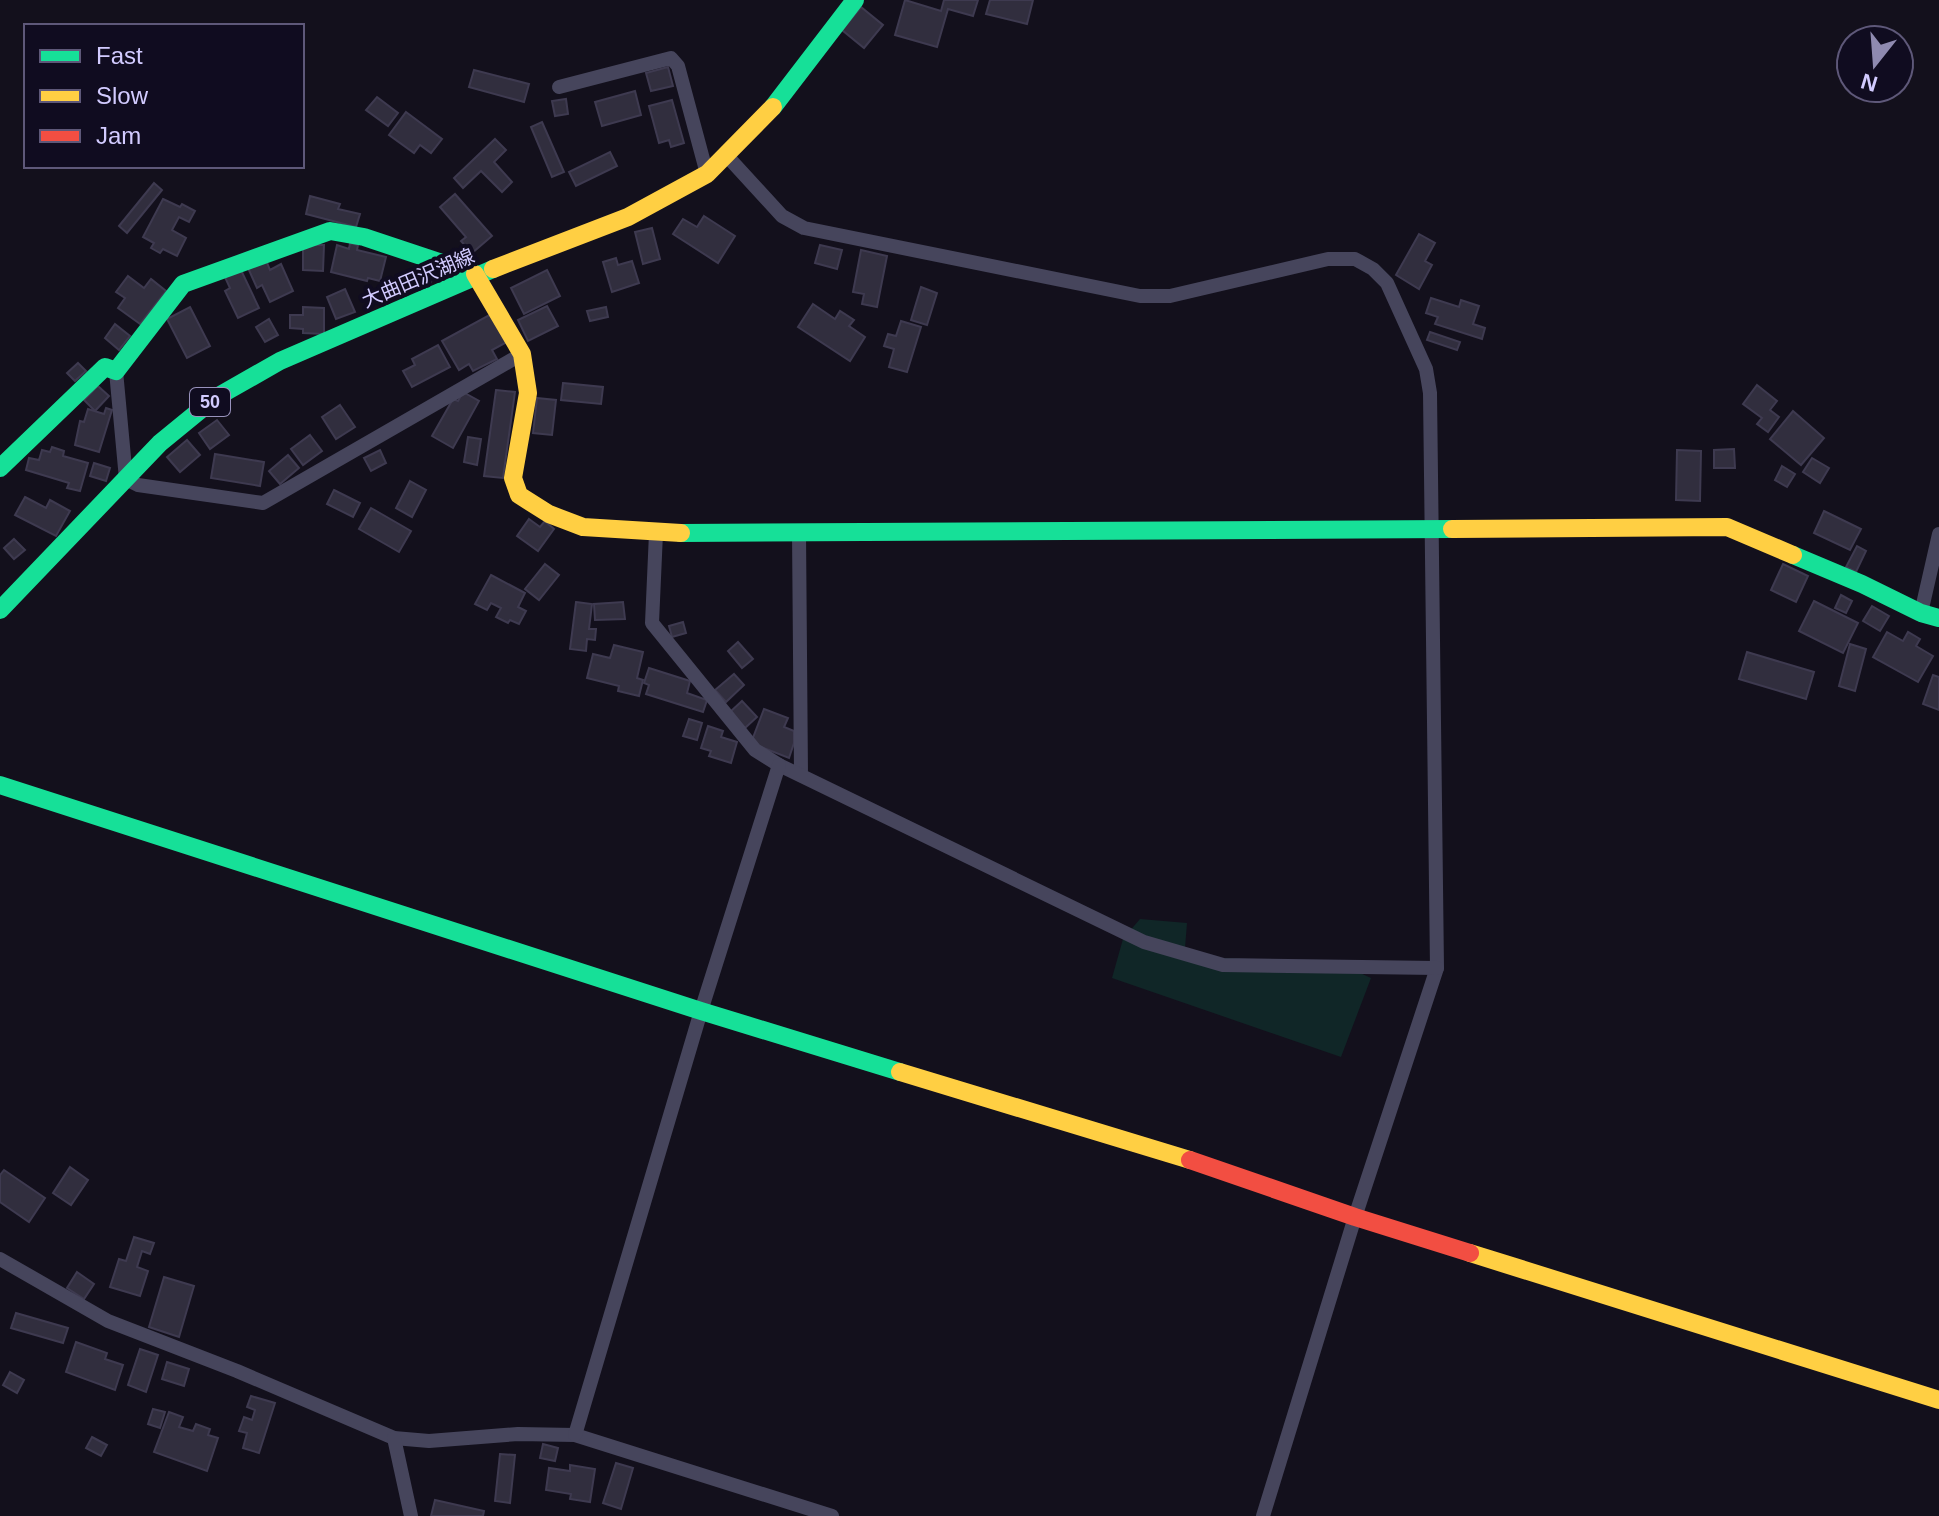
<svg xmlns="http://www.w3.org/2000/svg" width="1939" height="1516" viewBox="0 0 1939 1516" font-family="Arial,'Noto Sans JP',sans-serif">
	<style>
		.green { fill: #102627 }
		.building { fill: #312e3e; stroke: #3e3a50; stroke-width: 2 }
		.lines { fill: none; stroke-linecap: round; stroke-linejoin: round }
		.street { stroke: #46455c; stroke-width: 14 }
		.fast { stroke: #16e098; stroke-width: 18 }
		.slow { stroke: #ffcf43; stroke-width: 18 }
		.jam { stroke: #f24e42; stroke-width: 18 }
		.labels { text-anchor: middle; stroke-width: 8; stroke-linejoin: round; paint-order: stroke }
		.shield { fill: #100c20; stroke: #9892bc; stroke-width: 2 }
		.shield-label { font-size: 18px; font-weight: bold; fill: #d2cbff }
		.street-label { font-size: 20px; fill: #d2cbff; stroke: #100c20 }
	</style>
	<rect width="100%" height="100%" fill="#13101c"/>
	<path class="green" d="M1140 919 1187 923 1185 948 1219 958 1336 962 1371 978 1341 1057 1112 978 1123 939Z"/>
	<g class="building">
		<path d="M905 0 941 11 944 0H978L973 16 948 9 937 47 895 35Z"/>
		<path d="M990 0H1033L1027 24 986 14Z"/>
		<path d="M861 7 883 25 864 48 842 30Z"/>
		<path d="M668 67 673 86 651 91 646 73Z"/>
		<path d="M474 70 529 84 524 102 469 87Z"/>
		<path d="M635 91 641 115 602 126 595 102Z"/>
		<path d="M377 97 398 113 388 126 366 110Z"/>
		<path d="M566 99 568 114 555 116 552 101Z"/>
		<path d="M672 100 684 143 671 147 669 140 659 143 649 106Z"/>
		<path d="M406 112 442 139 431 153 420 145 414 153 389 135Z"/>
		<path d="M542 122 564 172 552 177 531 127Z"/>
		<path d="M495 139 506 150 494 162 512 182 502 192 481 171 463 188 454 178Z"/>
		<path d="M610 152 617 166 576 186 569 172Z"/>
		<path d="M154 183 162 190 127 233 119 226Z"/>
		<path d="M455 194 492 236 472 253 461 241 466 237 440 207Z"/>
		<path d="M310 196 340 204 338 209 360 214 356 227 306 214Z"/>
		<path d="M163 199 180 207 182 204 195 211 189 222 179 217 172 230 186 238 177 256 163 249 160 253 151 248 154 243 143 237Z"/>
		<path d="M704 216 735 236 718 263 673 234 683 219 697 227Z"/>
		<path d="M652 228 660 259 643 264 635 232Z"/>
		<path d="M1419 234 1435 243 1425 261 1432 265 1419 289 1396 275Z"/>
		<path d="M350 243 358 245 357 250 386 257 380 281 368 278 367 281 331 272 337 245 349 249Z"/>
		<path d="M303 245H324L323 271 303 270Z"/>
		<path d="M820 245 842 250 837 269 815 263Z"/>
		<path d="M861 250 887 256 877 307 862 304 864 294 853 292Z"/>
		<path d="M616 258 618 265 632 261 639 283 612 292 603 262Z"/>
		<path d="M266 260 270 270 281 264 293 291 270 302 262 285 257 288 248 268Z"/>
		<path d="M240 268 259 308 238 318 225 291 230 288 224 275Z"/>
		<path d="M416 269 433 273 431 282 414 277Z"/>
		<path d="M547 270 560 296 524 314 511 288Z"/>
		<path d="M128 276 144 288 151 279 166 291 140 324 118 308 125 298 116 292Z"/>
		<path d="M921 287 937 293 927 325 911 320Z"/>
		<path d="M345 289 355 312 336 319 327 297Z"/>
		<path d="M1431 298 1459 307 1461 300 1479 306 1473 324 1485 328 1482 339 1435 324 1438 317 1426 313Z"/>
		<path d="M813 304 835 319 840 311 854 320 849 326 865 337 850 361 798 327Z"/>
		<path d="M547 306 558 326 528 341 518 320Z"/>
		<path d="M190 307 210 346 187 358 167 319Z"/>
		<path d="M303 307 324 308V334L303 333V329L290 328V315H303Z"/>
		<path d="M606 307 608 317 590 321 587 311Z"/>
		<path d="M493 313 509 341 492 350 497 359 473 371 469 364 459 370 442 341Z"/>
		<path d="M269 319 278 335 265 342 256 327Z"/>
		<path d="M901 321 921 327 907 372 889 367 894 349 884 346 888 334 896 336Z"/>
		<path d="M115 324 130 336 119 350 105 338Z"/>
		<path d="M1430 332 1460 342 1457 350 1427 340Z"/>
		<path d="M438 345 450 367 412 387 403 371 415 365 412 359Z"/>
		<path d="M78 363 86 371 75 381 67 373Z"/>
		<path d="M563 383 603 387 601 404 561 400Z"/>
		<path d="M1757 385 1777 401 1770 410 1779 417 1768 432 1757 424 1762 418 1743 404Z"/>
		<path d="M98 386 109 396 95 411 84 400Z"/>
		<path d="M496 390 515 392 503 478 484 476Z"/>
		<path d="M463 392 479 401 453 448 432 436 453 399 458 401Z"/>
		<path d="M537 398 556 400 552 435 533 433Z"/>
		<path d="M340 405 355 427 336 439 322 417Z"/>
		<path d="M106 408 112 410 99 452 75 445 80 421 84 422 88 409 104 414Z"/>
		<path d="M1793 411 1824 438 1801 465 1770 439Z"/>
		<path d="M217 420 229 435 210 449 199 433Z"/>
		<path d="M310 435 322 451 303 465 291 449Z"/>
		<path d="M468 437 481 439 477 465 464 462Z"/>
		<path d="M187 440 200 455 180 472 167 457Z"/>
		<path d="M52 447 64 451 63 456 88 463 80 491 67 488 69 483 26 470 29 458 39 460 42 450 50 452Z"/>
		<path d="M1734 449 1735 468H1714V450Z"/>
		<path d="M380 450 386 463 371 471 364 458Z"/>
		<path d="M1677 450 1701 451 1700 501 1676 500Z"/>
		<path d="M215 454 264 462 260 486 211 478Z"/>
		<path d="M288 455 299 468 280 484 269 471Z"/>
		<path d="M1812 458 1829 468 1820 483 1803 472Z"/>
		<path d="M94 463 110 468 106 481 90 476Z"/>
		<path d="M1782 466 1795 474 1787 487 1775 480Z"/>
		<path d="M410 481 426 490 412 517 396 508Z"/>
		<path d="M334 490 360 503 353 517 327 504Z"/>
		<path d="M25 497 46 508 50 500 70 511 56 536 15 515Z"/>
		<path d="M371 508 411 531 399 552 359 529Z"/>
		<path d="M1824 511 1861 529 1850 550 1814 533Z"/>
		<path d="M529 519 540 527 545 521 554 529 538 551 517 536Z"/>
		<path d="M14 539 25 550 14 559 4 548Z"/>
		<path d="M1857 546 1866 551 1856 572 1846 567Z"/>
		<path d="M545 564 559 575 539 600 525 589Z"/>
		<path d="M1783 564 1808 576 1796 602 1771 590Z"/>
		<path d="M491 575 525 593 518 607 526 611 519 624 510 620 508 623 496 617 501 608 491 603 487 610 475 604Z"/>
		<path d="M1841 595 1852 601 1846 613 1835 608Z"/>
		<path d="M1814 601 1858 623 1843 653 1799 631Z"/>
		<path d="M576 602 592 604 589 629H596L595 640 587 639 586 651 570 649Z"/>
		<path d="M623 602 625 619 595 620 594 604Z"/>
		<path d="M1872 606 1889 616 1880 631 1863 621Z"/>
		<path d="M683 622 686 633 672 637 669 626Z"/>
		<path d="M1887 632 1903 641 1908 632 1920 639 1916 646 1933 656 1918 682 1873 657Z"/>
		<path d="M738 642 753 659 742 668 728 651Z"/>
		<path d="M1850 644 1866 649 1855 691 1839 686Z"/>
		<path d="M614 645 643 652 637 678 643 680 639 696 618 691 619 686 587 678 593 654 610 658Z"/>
		<path d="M1747 652 1814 672 1806 699 1739 679Z"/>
		<path d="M649 668 690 681 687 693 707 700 703 712 646 694 649 685 644 683Z"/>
		<path d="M734 674 744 685 726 702 715 690Z"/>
		<path d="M1933 675 1939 677V710L1923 704Z"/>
		<path d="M742 701 757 717 745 728 730 712Z"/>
		<path d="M764 709 788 718 784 727 794 731V743L789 758 751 743Z"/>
		<path d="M689 719 702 723 697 740 683 736Z"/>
		<path d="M708 726 723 731 721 737 737 742 731 763 709 756 711 751 701 748Z"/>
		<path d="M70 1167 88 1180 71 1205 53 1193Z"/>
		<path d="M4 1170 45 1198 29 1222 0 1202V1175Z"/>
		<path d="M134 1237 154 1243 150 1254 142 1251 137 1267 148 1271 140 1296 110 1287 119 1259 126 1261Z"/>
		<path d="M77 1272 94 1284 84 1299 67 1288Z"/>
		<path d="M164 1277 194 1286 179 1337 149 1327Z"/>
		<path d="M16 1313 68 1328 63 1343 11 1328Z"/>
		<path d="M76 1342 107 1353 105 1359 123 1365 115 1390 66 1372Z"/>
		<path d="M140 1349 158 1355 146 1392 128 1385Z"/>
		<path d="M167 1362 189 1369 184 1386 162 1379Z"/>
		<path d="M10 1372 24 1380 17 1393 3 1385Z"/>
		<path d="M251 1396 275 1403 259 1453 243 1448 247 1433 239 1431 244 1417 252 1420 255 1410 247 1407Z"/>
		<path d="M153 1409 165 1412 160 1428 148 1424Z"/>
		<path d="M169 1412 183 1417 179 1427 193 1431 196 1424 210 1429 208 1435 218 1438 207 1471 154 1452Z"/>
		<path d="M92 1437 107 1445 101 1456 86 1448Z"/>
		<path d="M543 1444 558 1448 555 1461 540 1458Z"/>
		<path d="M500 1454 515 1455 510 1503 495 1501Z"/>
		<path d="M616 1463 633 1468 621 1509 603 1503Z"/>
		<path d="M570 1465 595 1469 590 1502 570 1499 571 1494 546 1490 549 1468 570 1471Z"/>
		<path d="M435 1500 484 1511 483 1516H431Z"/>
	</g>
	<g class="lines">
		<g class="street">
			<path d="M559 87 671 58 678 66 707 174"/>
			<path d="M727 156 782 216 804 228 1140 296H1170L1328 259H1355L1373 269 1387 283 1426 369 1430 393 1437 968 1355 1217 1263 1516"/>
			<path d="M116 371 126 479 138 485 263 503 522 354"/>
			<path d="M799 532 801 775"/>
			<path d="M656 533 652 623 755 750 779 765 1144 942 1223 965 1437 968"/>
			<path d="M1921 613 1939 534"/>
			<path d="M0 1259 108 1321 237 1371 394 1438 429 1441 518 1434 575 1435 832 1516"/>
			<path d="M575 1435 701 1011 779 765"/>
			<path d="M394 1438 411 1516"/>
		</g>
		<g class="fast">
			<path d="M773 107 855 0"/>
			<path d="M0 468 105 367 116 371 183 284 330 231 364 237 475 274"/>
			<path d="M681 533 1452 529"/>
			<path d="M1793 555 1862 584 1921 613 1939 618"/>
			<path d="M0 610 160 443 215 398 280 361 493 269"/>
			<path d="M0 785 701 1011 900 1072"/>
		</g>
		<g class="slow">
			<path d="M493 269 628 217 707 174 773 107"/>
			<path d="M475 274 522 354 528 393 513 478 519 495 549 514 583 527 681 533"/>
			<path d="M1452 529 1727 527 1793 555"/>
			<path d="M900 1072 1190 1160"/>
			<path d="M1470 1253 1939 1400"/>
		</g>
		<path class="jam" d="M1190 1160 1355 1217 1470 1253"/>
	</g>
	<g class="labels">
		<rect class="shield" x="190" y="388" width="40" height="28" rx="6"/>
		<g class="shield-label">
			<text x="210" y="408">50</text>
		</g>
		<g class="street-label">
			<text transform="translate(418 278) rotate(-23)" y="7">大曲田沢湖線</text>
		</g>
	</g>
	<rect x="24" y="24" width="280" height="144" fill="#100c20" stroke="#5e5879" stroke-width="2"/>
	<rect x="40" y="50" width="40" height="12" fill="#16e098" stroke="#5e5879" stroke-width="2"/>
	<text x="96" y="64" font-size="24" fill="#d2cbff">Fast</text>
	<rect x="40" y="90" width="40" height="12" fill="#ffcf43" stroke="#5e5879" stroke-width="2"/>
	<text x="96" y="104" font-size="24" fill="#d2cbff">Slow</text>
	<rect x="40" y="130" width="40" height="12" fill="#f24e42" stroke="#5e5879" stroke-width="2"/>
	<text x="96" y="144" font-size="24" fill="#d2cbff">Jam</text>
	<g transform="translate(1875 64) rotate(197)"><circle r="38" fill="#100c20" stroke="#5e5879" stroke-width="2"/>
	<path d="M0-6L14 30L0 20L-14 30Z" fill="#8f8ab0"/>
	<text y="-12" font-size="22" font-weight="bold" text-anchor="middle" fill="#d2cbff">N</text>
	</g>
</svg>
